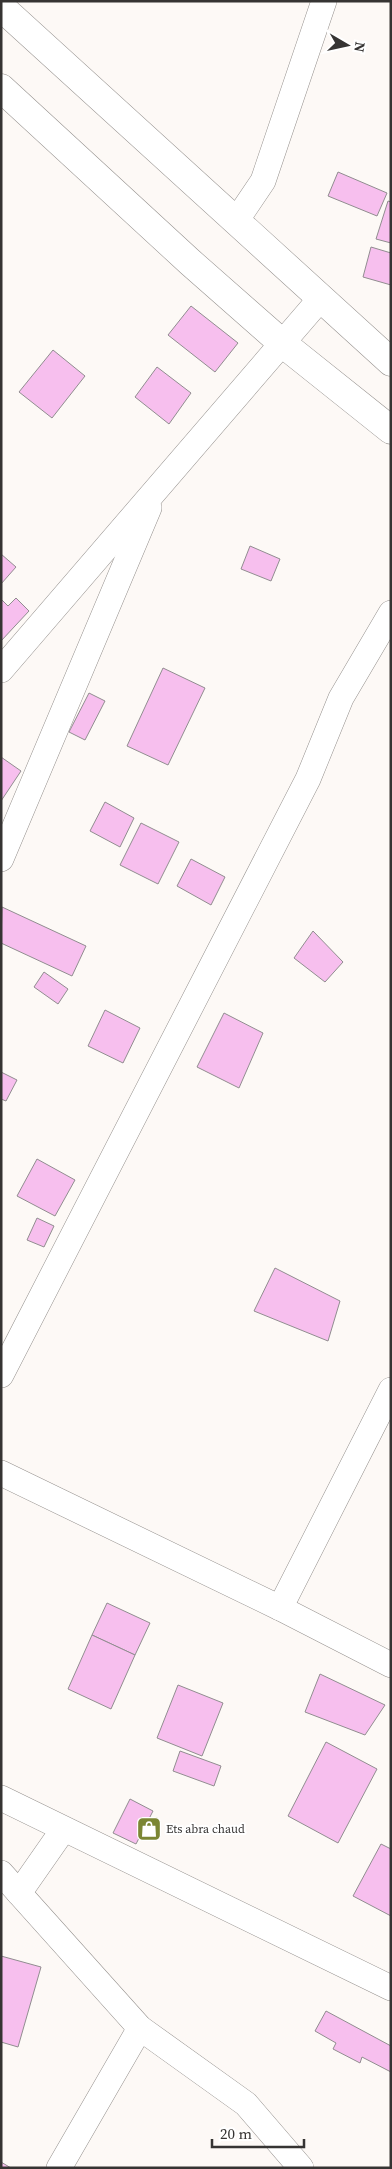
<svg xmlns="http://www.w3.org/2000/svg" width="392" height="2169" viewBox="0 0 392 2169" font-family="'Source Serif 4',serif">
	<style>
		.building { fill: #f7bfee; stroke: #918d90 }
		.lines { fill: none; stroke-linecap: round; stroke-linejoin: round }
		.street-casing { stroke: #95918e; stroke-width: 26 }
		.primary-casing { stroke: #95918e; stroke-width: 29 }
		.street { stroke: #fff; stroke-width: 25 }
		.primary { stroke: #fff; stroke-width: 28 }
		.labels { text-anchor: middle; stroke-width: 4; stroke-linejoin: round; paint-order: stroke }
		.poi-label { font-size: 12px; fill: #363433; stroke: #fff; text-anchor: start }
	</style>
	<rect width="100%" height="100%" fill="#fdf9f6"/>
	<g class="building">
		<path d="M338 172 387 193 377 216 328 196Z"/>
		<path d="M388 201 391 202V243L376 239Z"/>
		<path d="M371 247 391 253V285L363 277Z"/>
		<path d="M191 306 238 343 215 372 168 335Z"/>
		<path d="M53 350 85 376 52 418 19 392Z"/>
		<path d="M157 367 191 393 169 424 135 397Z"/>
		<path d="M250 546 280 559 271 581 241 569Z"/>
		<path d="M1 554 16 567 1 584Z"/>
		<path d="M16 598 29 611 1 641V599L8 606Z"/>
		<path d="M163 668 205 688 168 765 127 746Z"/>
		<path d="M89 693 105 701 85 740 69 732Z"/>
		<path d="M1 757 21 771 1 801Z"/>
		<path d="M105 802 134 818 120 847 90 831Z"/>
		<path d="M141 823 179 842 158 884 120 865Z"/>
		<path d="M191 859 225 877 211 905 177 886Z"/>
		<path d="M2 907 86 946 72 976 1 943Z"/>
		<path d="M313 931 343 962 325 982 294 958Z"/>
		<path d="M44 972 68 989 58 1004 34 987Z"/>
		<path d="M105 1010 140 1028 123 1063 88 1046Z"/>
		<path d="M224 1013 263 1033 239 1088 197 1067Z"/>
		<path d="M1 1072 17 1080 6 1101 1 1099Z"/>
		<path d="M37 1159 75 1180 55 1216 17 1196Z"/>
		<path d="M37 1218 54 1226 44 1247 27 1240Z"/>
		<path d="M275 1268 340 1301 328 1341 254 1311Z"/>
		<path d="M107 1603 150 1623 135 1655 92 1635Z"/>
		<path d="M92 1635 135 1655 111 1709 68 1689Z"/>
		<path d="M320 1674 385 1705 365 1735 305 1712Z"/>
		<path d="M178 1685 223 1703 202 1756 157 1738Z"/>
		<path d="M326 1742 377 1769 338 1843 288 1816Z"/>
		<path d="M180 1751 221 1766 214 1786 173 1771Z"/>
		<path d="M130 1799 153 1811 136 1844 113 1833Z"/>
		<path d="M381 1844 391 1849V1916L353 1896Z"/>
		<path d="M1 1956 41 1967 18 2047 1 2042Z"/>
		<path d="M326 2011 391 2046V2072L362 2057 360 2063 333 2049 336 2043 315 2031Z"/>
		<path d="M1 2162 11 2168H1Z"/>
	</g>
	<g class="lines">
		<defs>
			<g id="street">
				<path d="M236 221 263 181 324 1"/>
				<path d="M1 670 321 298"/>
				<path d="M1 859 149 508"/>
				<path d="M1 1375 308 779 341 698 391 613"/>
				<path d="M1 1473 280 1608 391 1665"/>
				<path d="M280 1608 391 1390"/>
				<path d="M1 1798 391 1988"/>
				<path d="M1 1873 140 2028 246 2104 301 2168"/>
				<path d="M19 1893 63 1830"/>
				<path d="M59 2168 140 2028"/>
			</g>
			<g id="primary">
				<path d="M1 7 391 362"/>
				<path d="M1 88 190 262 282 343 391 430"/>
			</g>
		</defs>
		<use href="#street" class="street-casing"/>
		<use href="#primary" class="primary-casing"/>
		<use href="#street" class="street"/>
		<use href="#primary" class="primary"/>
	</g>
	<defs>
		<symbol id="shop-square" viewBox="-11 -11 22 22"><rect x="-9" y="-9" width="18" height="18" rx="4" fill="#7b8634" stroke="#fff"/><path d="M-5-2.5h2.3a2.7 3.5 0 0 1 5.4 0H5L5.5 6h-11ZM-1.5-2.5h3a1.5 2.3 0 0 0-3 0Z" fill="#fff"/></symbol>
	</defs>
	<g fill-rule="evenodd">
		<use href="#shop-square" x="135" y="1815" width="28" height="28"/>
	</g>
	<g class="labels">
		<g class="poi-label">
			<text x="166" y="1833">Ets abra chaud</text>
		</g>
	</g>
	<rect width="392" height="2169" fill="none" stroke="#363433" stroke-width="5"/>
	<g transform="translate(347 45) rotate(99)" stroke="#ffffff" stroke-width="4" paint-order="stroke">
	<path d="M0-4L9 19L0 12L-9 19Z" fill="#363433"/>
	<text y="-8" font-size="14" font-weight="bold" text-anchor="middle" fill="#363433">N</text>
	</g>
	<path d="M212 2139v8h92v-8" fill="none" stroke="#363433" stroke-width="2.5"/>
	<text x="220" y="2139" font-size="15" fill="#363433" stroke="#ffffff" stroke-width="4" paint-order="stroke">20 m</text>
</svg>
